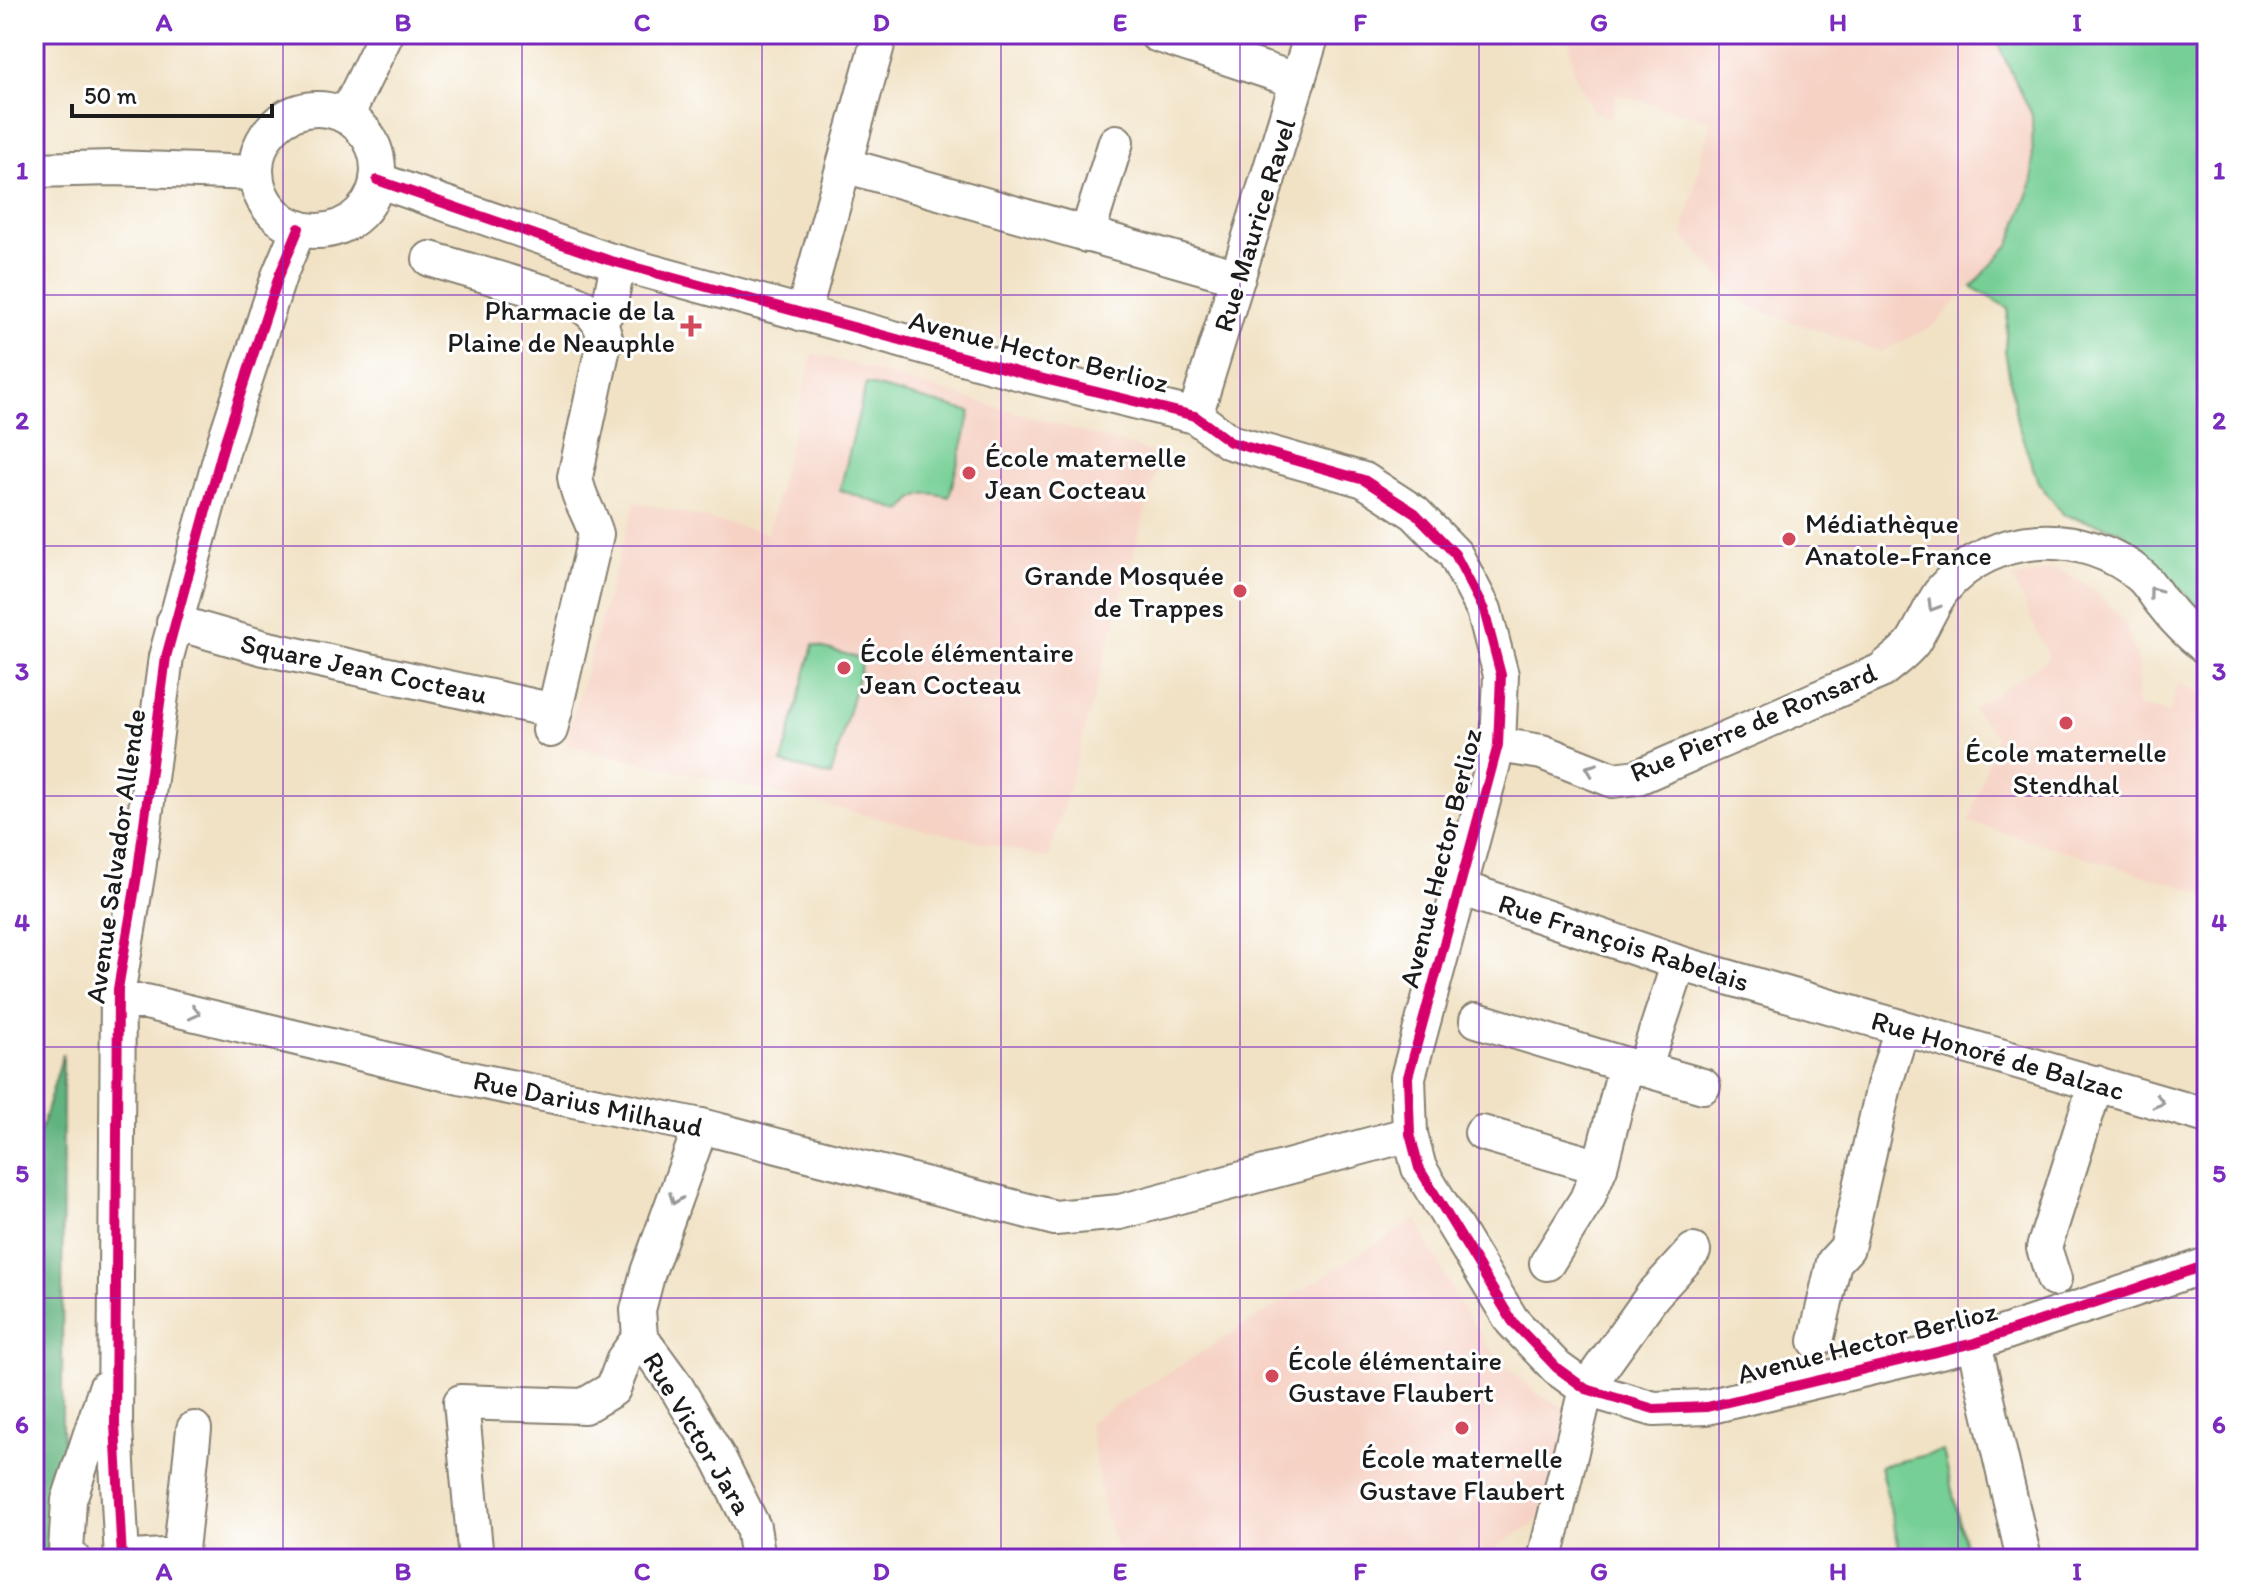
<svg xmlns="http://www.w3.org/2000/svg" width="2241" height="1593" viewBox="0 0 2241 1593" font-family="Itim,sans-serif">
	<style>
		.built { fill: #f6d2c4 }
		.green { fill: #76cf95; stroke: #497658; stroke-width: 2 }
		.forest { fill: #60b27e; stroke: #3e674d; stroke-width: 2 }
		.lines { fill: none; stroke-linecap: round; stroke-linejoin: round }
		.minor-casing { stroke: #867f70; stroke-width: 38 }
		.minor { stroke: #fff; stroke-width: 34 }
		.cycleway-casing { stroke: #fff; stroke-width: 15 }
		.cycleway { stroke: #d6006c; stroke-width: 10 }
		.oneway { stroke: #999 }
		.grid { fill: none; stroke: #7b2cbf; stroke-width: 2; stroke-opacity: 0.55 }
		.poi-dot { fill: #d1495b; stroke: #fff; stroke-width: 3 }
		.labels { text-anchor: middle; stroke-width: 6; stroke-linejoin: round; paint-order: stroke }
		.street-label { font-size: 28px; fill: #1c1c1c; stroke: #fff }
		.poi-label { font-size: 28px; fill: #1c1c1c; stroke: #fff; text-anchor: start }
		.neatline { fill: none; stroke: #7b2cbf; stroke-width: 3 }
		.grid-label { font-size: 26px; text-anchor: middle; font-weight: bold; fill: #7b2cbf }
	</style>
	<rect width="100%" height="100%" fill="#fff"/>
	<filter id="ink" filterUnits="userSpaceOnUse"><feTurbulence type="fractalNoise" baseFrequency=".0125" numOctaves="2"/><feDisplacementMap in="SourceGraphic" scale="16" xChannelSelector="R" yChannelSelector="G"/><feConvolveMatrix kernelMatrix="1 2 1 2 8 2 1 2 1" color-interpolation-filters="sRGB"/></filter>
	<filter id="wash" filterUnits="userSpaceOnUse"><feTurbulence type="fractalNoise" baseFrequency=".006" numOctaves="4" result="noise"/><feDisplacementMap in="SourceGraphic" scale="32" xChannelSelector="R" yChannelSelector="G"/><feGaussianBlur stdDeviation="1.8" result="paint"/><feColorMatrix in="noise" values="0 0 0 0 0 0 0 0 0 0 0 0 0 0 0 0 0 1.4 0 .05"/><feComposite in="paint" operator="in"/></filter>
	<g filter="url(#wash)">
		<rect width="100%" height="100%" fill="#f1e2c5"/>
		<g class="built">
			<path d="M1568 34H1993L2032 115 2033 181 2010 244 1933 326 1881 352 1747 306 1683 236 1710 121 1617 94 1610 118 1594 112 1574 73Z"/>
			<path d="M813 353 1161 455 1049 858 565 744 635 502 768 533Z"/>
			<path d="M2056 569 2092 588 2126 624 2139 667 2137 706 2170 713 2177 684 2207 693V894L1969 822 1996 736 1973 709 2049 658 2013 579Z"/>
			<path d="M1416 1219 1460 1305 1496 1357 1537 1394 1575 1413 1538 1521 1479 1559H1121L1105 1514 1089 1422Z"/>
		</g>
		<g class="green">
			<path d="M1993 34H2207V615L2120 530 2064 515 2038 482 2017 422 2005 350 2008 308 1972 287 2010 244 2033 181 2032 115Z"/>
			<path d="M866 384 971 412 949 497C926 490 916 492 902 511L840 490Z"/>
			<path d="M813 645 863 659 831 776 782 763Z"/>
			<path d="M1943 1451 1968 1559H1902L1880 1466Z"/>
		</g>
		<path class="forest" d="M63 1054 62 1429 75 1559H34V1152Z"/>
	</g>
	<g filter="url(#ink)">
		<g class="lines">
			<defs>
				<g id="minor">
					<path d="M1156 34 1298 81"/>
					<circle cx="317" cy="170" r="61"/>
					<path d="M346 116 386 34"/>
					<path d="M844 165 1238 277"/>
					<path d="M34 170 113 168 256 173"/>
					<path d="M377 180 608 260 1028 375 1195 416 1230 442 1364 480 1415 513 1455 554 1484 610 1501 675 1498 745 1408 1077 1410 1134 1419 1168 1512 1321 1557 1368 1586 1389 1654 1409 1707 1407 1974 1343 2207 1265"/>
					<path d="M1087 235 1116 142"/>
					<path d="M430 259 570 300C590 309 599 316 605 338L575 477C578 499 590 513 596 534L550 730"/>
					<path d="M803 314 880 34"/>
					<path d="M600 320 609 308 618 263"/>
					<path d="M1195 416 1312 34"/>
					<path d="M174 622 264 648 555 711"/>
					<path d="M1498 745 1542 752 1613 780 1638 777 1881 671C1891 662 1905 653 1913 642 1924 625 1931 605 1943 589 1993 530 2084 527 2141 576 2150 584 2156 596 2164 605 2176 621 2191 635 2207 648"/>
					<path d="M1460 888 1679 963 2207 1116"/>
					<path d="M118 1002H146L460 1077 701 1126 1055 1218 1120 1212 1410 1134"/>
					<path d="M1477 1020 1626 1065"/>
					<path d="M1644 1069 1703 1086"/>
					<path d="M701 1126 648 1272 638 1310 640 1337 675 1385 719 1459 753 1527 758 1559"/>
					<path d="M1482 1133 1600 1167"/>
					<path d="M1547 1263 1587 1199 1600 1167 1626 1065 1644 1069 1679 963"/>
					<path d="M2054 1279 2044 1248 2096 1083"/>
					<path d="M1816 1341 1834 1262 1847 1248 1884 1086 1902 1028"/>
					<path d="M1974 1343 2024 1559"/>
					<path d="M73 1559 66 1552 69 1500 106 1388"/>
					<path d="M119 1559 179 1555"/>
					<path d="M122 1559 115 1424 118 989 138 870 166 657 225 441 279 276 299 228"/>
					<path d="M180 1559 194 1429"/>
					<path d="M476 1559 461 1402 584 1406 613 1389 624 1359 640 1337"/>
					<path d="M1545 1559 1586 1389 1653 1295 1693 1251"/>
				</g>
			</defs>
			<use href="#minor" class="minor-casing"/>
			<use href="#minor" class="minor"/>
			<defs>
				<g id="cycleway">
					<path d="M377 180 608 260 1028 375 1195 416 1230 442 1364 480 1415 513 1455 554 1484 610 1501 675 1498 745 1408 1077 1410 1134 1419 1168 1512 1321 1557 1368 1586 1389 1654 1409 1707 1407 1974 1343 2207 1265"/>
					<path d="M122 1559 115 1424 118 989 138 870 166 657 225 441 279 276 299 228"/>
				</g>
			</defs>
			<use href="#cycleway" class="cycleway-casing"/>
			<use href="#cycleway" class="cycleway"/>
		</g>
		<defs><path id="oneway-chevron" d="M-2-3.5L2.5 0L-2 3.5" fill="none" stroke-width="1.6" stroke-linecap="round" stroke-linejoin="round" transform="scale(2)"/></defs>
		<g class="oneway">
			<use href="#oneway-chevron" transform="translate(2154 592) rotate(-127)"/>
			<use href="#oneway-chevron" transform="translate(1933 606) rotate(121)"/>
			<use href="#oneway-chevron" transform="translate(1591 769) rotate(-158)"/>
			<use href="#oneway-chevron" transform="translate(195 1013) rotate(13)"/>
			<use href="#oneway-chevron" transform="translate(2159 1102) rotate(16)"/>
			<use href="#oneway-chevron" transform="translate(675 1199) rotate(110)"/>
		</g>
	</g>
	<path class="grid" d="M283 34V1559M522 34V1559M762 34V1559M1001 34V1559M1240 34V1559M1479 34V1559M1719 34V1559M1958 34V1559M34 295H2207M34 546H2207M34 796H2207M34 1047H2207M34 1298H2207"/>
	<g class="poi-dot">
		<path d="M687 314h8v8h8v8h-8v8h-8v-8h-8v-8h8z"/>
		<circle cx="969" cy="473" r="8"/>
		<circle cx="1789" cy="539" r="8"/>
		<circle cx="1240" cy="591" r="8"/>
		<circle cx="844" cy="668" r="8"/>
		<circle cx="2066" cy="723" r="8"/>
		<circle cx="1272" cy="1376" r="8"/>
		<circle cx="1462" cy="1428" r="8"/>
	</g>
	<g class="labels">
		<g class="street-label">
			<text transform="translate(1254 225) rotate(-73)" y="10">Rue Maurice Ravel</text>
			<text transform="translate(1039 351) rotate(14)" y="10">Avenue Hector Berlioz</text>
			<text transform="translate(364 668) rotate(12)" y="10">Square Jean Cocteau</text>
			<text transform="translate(1753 722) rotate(-23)" y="10">Rue Pierre de Ronsard</text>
			<text transform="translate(115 856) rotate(-82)" y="10">Avenue Salvador Allende</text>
			<text transform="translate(1440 858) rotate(-76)" y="10">Avenue Hector Berlioz</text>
			<text transform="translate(1624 942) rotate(18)" y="10">Rue François Rabelais</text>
			<text transform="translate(1998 1055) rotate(16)" y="10">Rue Honoré de Balzac</text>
			<text transform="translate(588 1103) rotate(12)" y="10">Rue Darius Milhaud</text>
			<text transform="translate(1867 1342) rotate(-14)" y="10">Avenue Hector Berlioz</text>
			<text transform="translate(698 1433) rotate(59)" y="10">Rue Victor Jara</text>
		</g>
		<g class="poi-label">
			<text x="675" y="320" text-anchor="end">Pharmacie de la<tspan x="675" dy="32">Plaine de Neauphle</tspan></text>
			<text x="985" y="467">École maternelle<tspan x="985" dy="32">Jean Cocteau</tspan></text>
			<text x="1805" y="533">Médiathèque<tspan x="1805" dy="32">Anatole-France</tspan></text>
			<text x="1224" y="585" text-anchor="end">Grande Mosquée<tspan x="1224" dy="32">de Trappes</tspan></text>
			<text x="860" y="662">École élémentaire<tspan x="860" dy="32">Jean Cocteau</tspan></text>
			<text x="2066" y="762" text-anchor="middle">École maternelle<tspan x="2066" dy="32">Stendhal</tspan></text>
			<text x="1288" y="1370">École élémentaire<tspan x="1288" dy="32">Gustave Flaubert</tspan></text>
			<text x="1462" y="1468" text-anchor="middle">École maternelle<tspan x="1462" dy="32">Gustave Flaubert</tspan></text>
		</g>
	</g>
	<rect width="2241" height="1593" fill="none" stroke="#fff" stroke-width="88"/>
	<path d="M72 104v12h200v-12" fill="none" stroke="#1c1c1c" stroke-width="4"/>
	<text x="84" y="104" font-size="24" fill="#1c1c1c" stroke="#ffffff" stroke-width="6" paint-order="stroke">50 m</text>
	<rect x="44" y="44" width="2153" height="1505" class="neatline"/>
	<g class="grid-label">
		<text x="164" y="31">A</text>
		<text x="403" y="31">B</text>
		<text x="642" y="31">C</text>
		<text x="881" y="31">D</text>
		<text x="1120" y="31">E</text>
		<text x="1360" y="31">F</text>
		<text x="1599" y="31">G</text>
		<text x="1838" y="31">H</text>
		<text x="2077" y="31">I</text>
		<text x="22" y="179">1</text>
		<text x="2219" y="179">1</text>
		<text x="22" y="429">2</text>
		<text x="2219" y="429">2</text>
		<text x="22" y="680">3</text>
		<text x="2219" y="680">3</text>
		<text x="22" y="931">4</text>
		<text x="2219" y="931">4</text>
		<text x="22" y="1182">5</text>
		<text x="2219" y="1182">5</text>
		<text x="22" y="1433">6</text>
		<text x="2219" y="1433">6</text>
		<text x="164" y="1580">A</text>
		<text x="403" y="1580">B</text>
		<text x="642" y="1580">C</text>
		<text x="881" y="1580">D</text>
		<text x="1120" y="1580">E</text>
		<text x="1360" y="1580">F</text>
		<text x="1599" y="1580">G</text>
		<text x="1838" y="1580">H</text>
		<text x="2077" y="1580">I</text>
	</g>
</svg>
